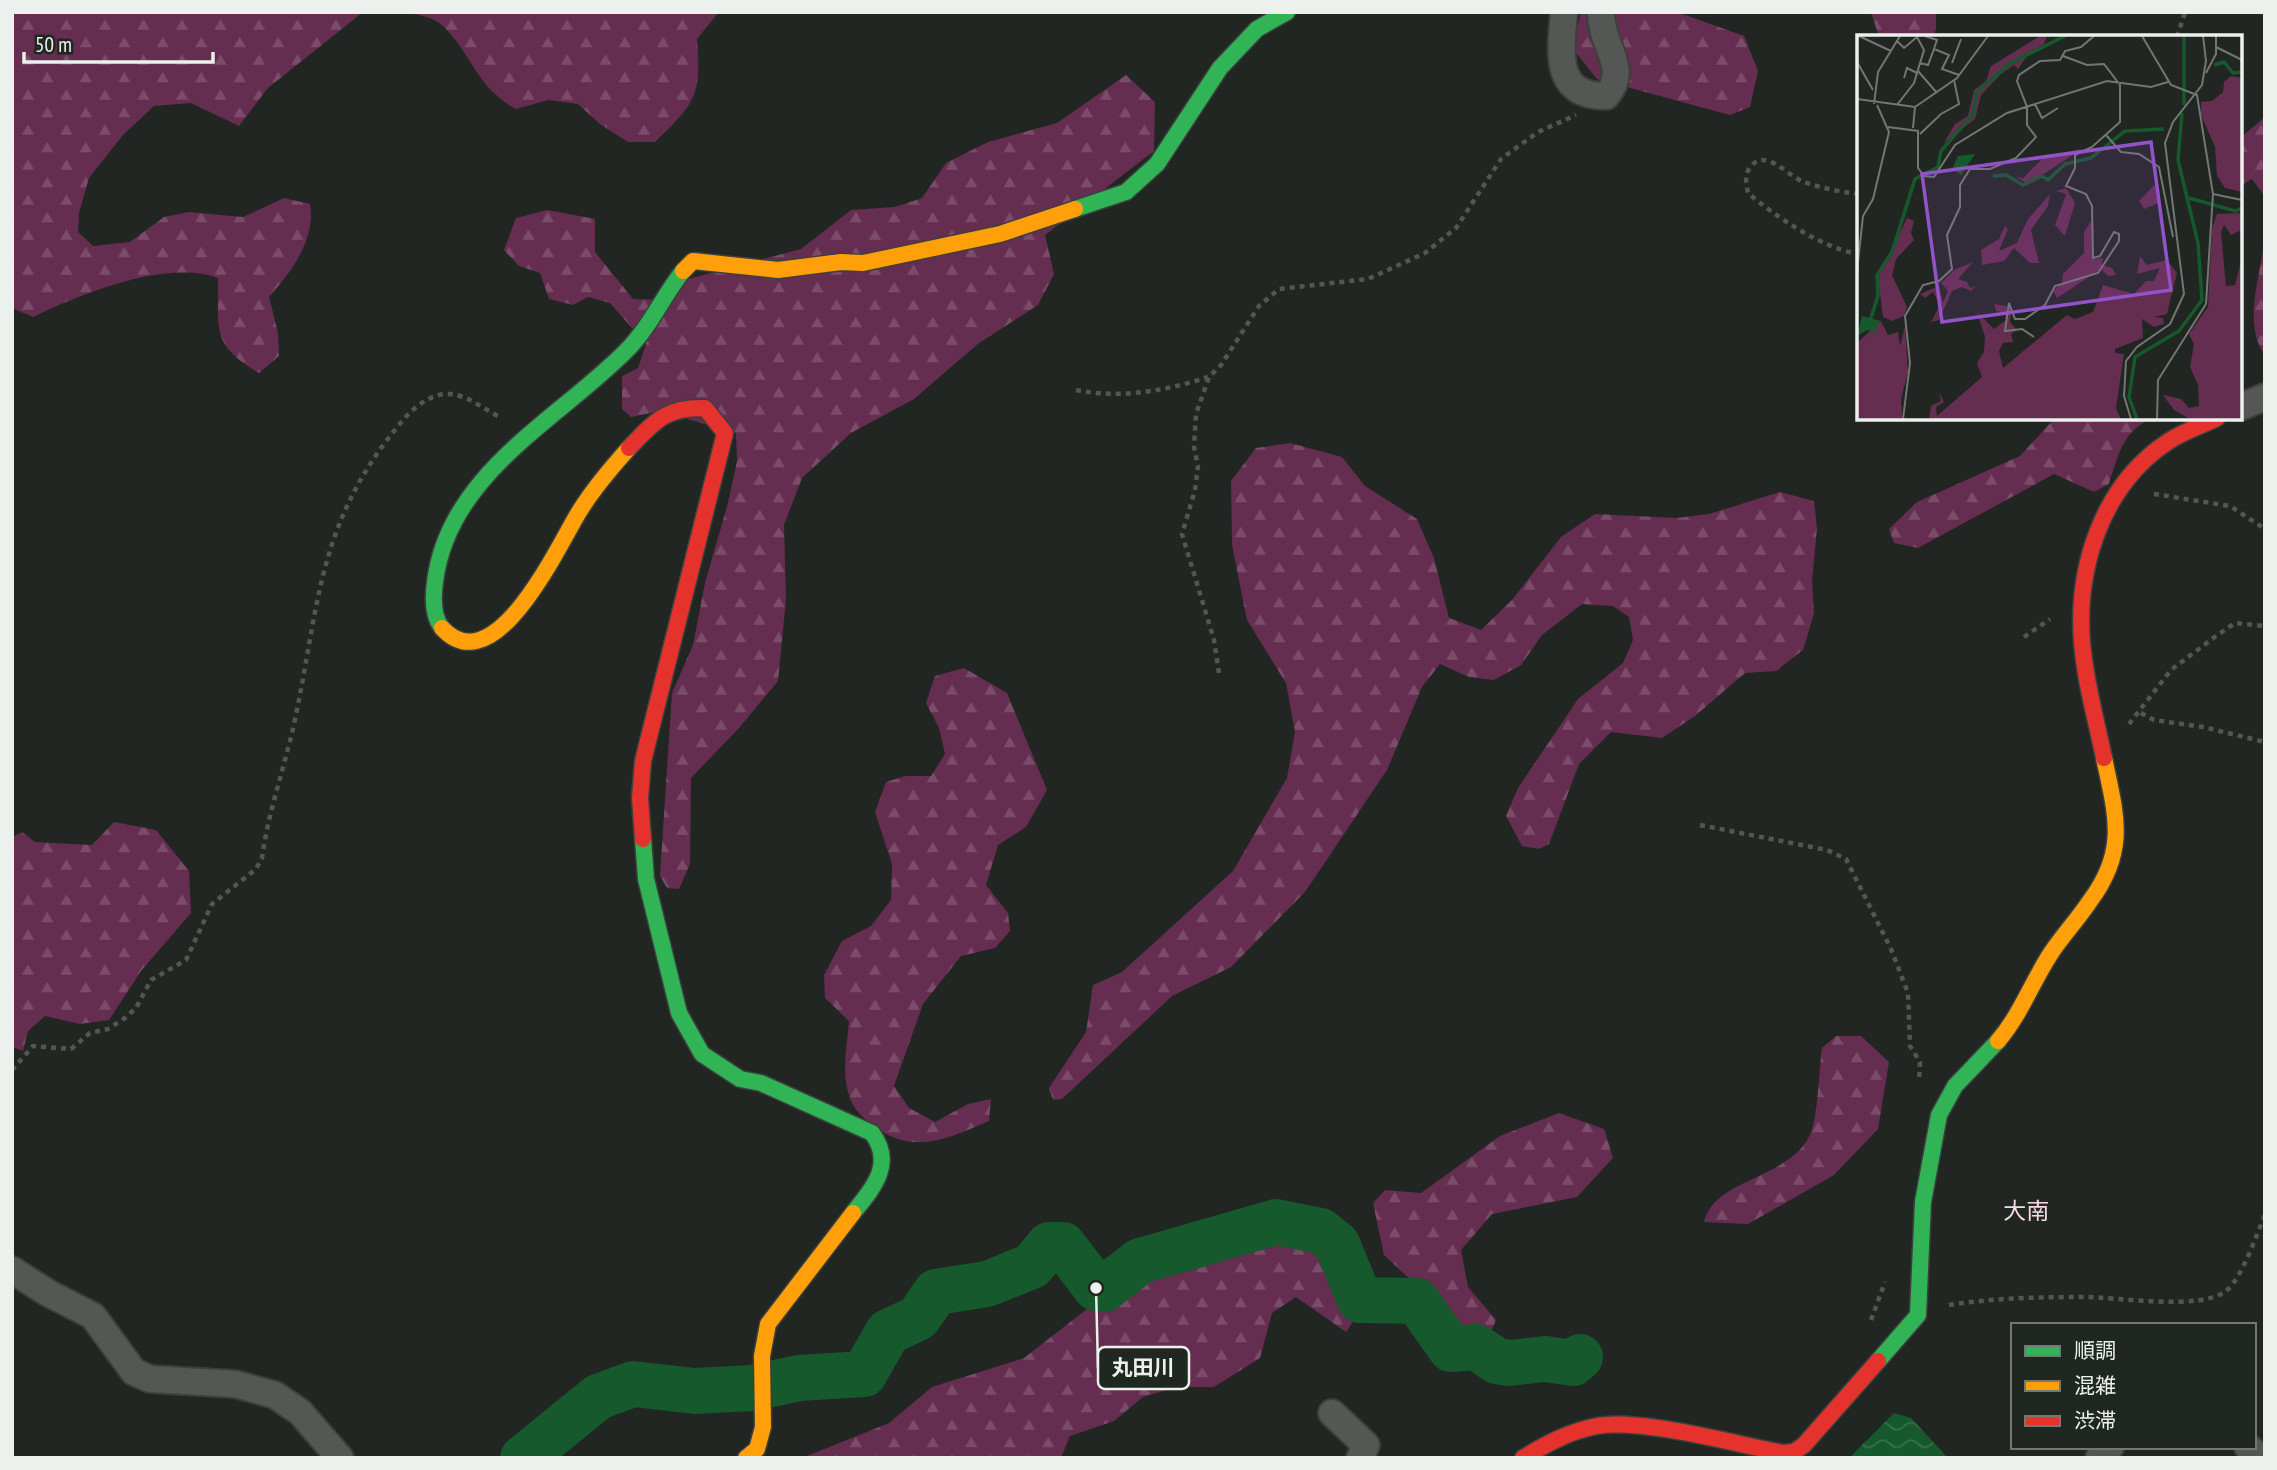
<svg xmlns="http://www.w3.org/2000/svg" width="2277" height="1470" viewBox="0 0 2277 1470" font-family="'PT Sans Narrow','Noto Sans JP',sans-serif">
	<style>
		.forest { fill: url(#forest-firs) }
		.water { fill: url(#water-waves) }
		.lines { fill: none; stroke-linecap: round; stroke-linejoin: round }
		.river { stroke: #15592c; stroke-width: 46 }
		.street-casing { stroke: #3c403d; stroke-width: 30 }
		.fast-casing { stroke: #3c403d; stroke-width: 19 }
		.slow-casing { stroke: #3c403d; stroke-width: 19 }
		.jam-casing { stroke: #3c403d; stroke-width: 19 }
		.path { stroke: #545654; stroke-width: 4.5; stroke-dasharray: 5 5; stroke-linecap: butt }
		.street { stroke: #545754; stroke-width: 26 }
		.fast { stroke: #30b455; stroke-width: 16 }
		.slow { stroke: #ff9f0a; stroke-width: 16 }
		.jam { stroke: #e5322d; stroke-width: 16 }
		.labels { text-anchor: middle; stroke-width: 7; stroke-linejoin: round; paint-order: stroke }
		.quarter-label { font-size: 23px; fill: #f6d8e7; stroke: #202721 }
		.inset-river { fill: none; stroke: #15592c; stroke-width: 3.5 }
		.inset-road { fill: none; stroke: #737773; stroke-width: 2 }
		.view { fill: #9253c8; fill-opacity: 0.15; stroke: #9253c8; stroke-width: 3.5 }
		.inset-edge { fill: none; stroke: #edf1ed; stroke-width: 3.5 }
		.leader { fill: none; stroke: #edf1ed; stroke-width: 2.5 }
		.callout-dot { fill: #edf1ed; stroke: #202721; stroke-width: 2.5 }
		.callout { fill: #202721; stroke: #edf1ed; stroke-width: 2.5 }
		.callout-label { font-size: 21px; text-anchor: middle; font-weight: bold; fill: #edf1ed }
	</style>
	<defs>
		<pattern id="forest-firs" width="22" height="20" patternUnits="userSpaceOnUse" patternTransform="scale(1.75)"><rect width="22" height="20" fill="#652d4f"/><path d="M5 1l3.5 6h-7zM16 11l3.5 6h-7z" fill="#7b4c69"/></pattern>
		<pattern id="water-waves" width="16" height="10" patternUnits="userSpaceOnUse" patternTransform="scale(1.75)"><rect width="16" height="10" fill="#15592c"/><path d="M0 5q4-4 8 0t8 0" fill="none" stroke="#37714b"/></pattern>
	</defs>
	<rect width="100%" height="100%" fill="#212622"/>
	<g class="forest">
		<path d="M13 12H363L268 88 239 126 191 103 154 106 123 135 89 178 79 213 78 232 93 246 130 242 164 217 189 212 243 217 284 198 310 204C316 239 292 271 269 297L278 333 279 356 259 373C210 344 219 330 218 278 166 259 81 294 33 317L12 308Z"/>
		<path d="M402 12H719L697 39C702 95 695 104 655 142H628L600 124 578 104 548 100 516 109C476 87 473 56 444 27 433 16 416 14 402 12Z"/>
		<path d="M1581 12H1677L1744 36 1758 71 1750 107 1730 115 1597 79 1573 49Z"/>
		<path d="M1871 12H1936V30L1932 37H1879Z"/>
		<path d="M1126 75 1155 102 1154 151 1045 235 1054 274 1038 305 979 343 914 399 851 433 802 478 784 525 786 599 778 681 739 728 691 778 690 864 679 889 667 888 660 876 672 693 693 645 705 583 728 503 737 461 736 433 660 411 631 417 622 409V376L638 368 646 344 610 303 588 297 573 305 549 299 540 273 519 266 504 250 516 218 547 210 595 219V252L633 299 659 300 688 279 801 249 851 210 895 207 922 198 946 163 988 142 1057 123Z"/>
		<path d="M2265 117V355C2243 326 2259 281 2263 249 2265 231 2263 212 2263 194L2252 179 2240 186V138Z"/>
		<path d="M2055 418H2152C2123 431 2118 455 2109 484L2094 492 2054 474 1918 548 1894 543 1889 529 1917 502 2020 456Z"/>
		<path d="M1290 443 1342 457 1365 486 1417 519 1434 558 1449 618 1481 630 1512 600 1561 537 1595 514 1677 518 1709 514 1780 492 1814 501 1817 528 1812 581 1814 613 1803 650 1776 671 1745 673 1695 716 1662 738 1611 732 1579 764 1549 844 1539 849 1522 846 1506 816 1518 788 1578 699 1623 663 1633 640 1629 617 1613 606 1582 604 1542 635 1521 665 1494 680 1469 677 1440 664 1422 687 1387 770 1305 892 1231 967 1172 996 1062 1099 1053 1100 1049 1088 1086 1032 1093 985 1122 972 1233 871 1287 778 1295 732 1286 683 1247 620 1232 545 1231 481 1256 448Z"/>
		<path d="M964 668 1007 693 1047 790 1026 827 998 845 986 885 1008 913 1010 931 995 948 961 956 923 1004 894 1086 909 1108 935 1122 968 1104 991 1099 989 1121C945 1140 910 1157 869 1122 858 1113 852 1107 848 1092 842 1070 847 1044 849 1021L825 998 824 975 842 941 871 926 891 900 892 864 875 812 886 782 905 776H931L945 754 939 728 926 703 935 676Z"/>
		<path d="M114 822 156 830 189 871 191 913 141 971 109 1020 80 1024 45 1016 28 1031 23 1051 12 1047V837L22 832 35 842 92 845Z"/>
		<path d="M1836 1036H1861L1889 1062 1878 1129 1834 1175 1748 1224 1704 1222C1714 1178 1788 1180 1810 1135 1818 1118 1819 1069 1822 1048Z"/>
		<path d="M1559 1113 1604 1129 1613 1158 1577 1197 1492 1214 1461 1250 1468 1287 1496 1320 1486 1343C1465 1334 1445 1329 1438 1305L1384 1255 1373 1203 1385 1190 1421 1193 1500 1136Z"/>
		<path d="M1256 1228C1328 1241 1335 1242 1358 1314L1346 1332 1296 1297 1272 1313 1260 1358 1214 1387H1176L1143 1397 1114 1421 1070 1436 1061 1458H802L889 1423 932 1387 1024 1358 1137 1270 1220 1245Z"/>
	</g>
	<path class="water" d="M1894 1413 1911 1418 1948 1458H1849Z"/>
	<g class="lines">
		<path class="river" d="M523 1458 598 1397 633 1384 695 1391 752 1388 799 1378 864 1374 888 1332 918 1318 936 1292 987 1284 1032 1266 1049 1245H1063L1096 1288 1104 1289 1140 1261 1276 1222 1321 1231 1337 1244 1360 1300 1417 1301 1451 1349 1476 1347 1497 1361 1509 1363 1545 1359 1573 1363 1580 1357"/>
		<defs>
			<g id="street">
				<path d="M1564 12C1561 50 1552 96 1606 96 1631 68 1600 46 1601 12"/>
				<path d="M2240 407 2265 397"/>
				<path d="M12 1270 48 1293 93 1316 134 1372 150 1379 235 1384 275 1395 300 1412 340 1458"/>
				<path d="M1332 1413 1366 1445 1360 1458"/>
				<path d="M2248 1447 2260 1458"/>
				<path d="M2099 1458 2110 1447"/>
			</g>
			<g id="fast">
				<path d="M1075 209 1126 192 1157 164 1220 68 1257 29 1287 12"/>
				<path d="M442 628C432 616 433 597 435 582 448 474 558 420 627 350 650 327 663 296 683 271"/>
				<path d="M643 839 646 879 679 1013 702 1054 740 1079 761 1083 872 1133C895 1164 873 1188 853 1213"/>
				<path d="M1878 1361 1918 1315 1923 1202 1939 1115 1955 1086 1998 1041"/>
			</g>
			<g id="slow">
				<path d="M683 271 693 261 778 270 841 262 863 263 1000 234 1075 209"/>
				<path d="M442 628C495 686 559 544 579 512 593 489 611 468 629 448"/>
				<path d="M1998 1041C2021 1014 2032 982 2051 953 2063 935 2078 919 2090 901 2128 850 2116 815 2104 758"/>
				<path d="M746 1458 757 1449 763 1427 762 1356 768 1324 853 1213"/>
			</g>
			<g id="jam">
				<path d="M629 448C655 421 666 407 705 408L725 433 643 761 640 798 643 839"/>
				<path d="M2104 758C2096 719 2085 681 2082 642 2076 566 2103 484 2169 441 2184 431 2201 426 2217 418"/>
				<path d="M1523 1458C1546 1444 1570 1431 1597 1426 1641 1418 1735 1444 1783 1453L1794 1452 1804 1445 1878 1361"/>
			</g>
		</defs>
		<use href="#street" class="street-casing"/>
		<use href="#fast" class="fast-casing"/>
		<use href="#slow" class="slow-casing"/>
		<use href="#jam" class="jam-casing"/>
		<g class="path">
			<path d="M2177 37 2185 12"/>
			<path d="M1859 194C1841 192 1821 188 1804 182 1787 176 1767 148 1751 166 1744 174 1746 184 1748 193 1775 216 1823 249 1859 254"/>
			<path d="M1076 390C1121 399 1165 391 1208 377"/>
			<path d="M2154 494 2230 506 2265 529"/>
			<path d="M2024 637 2050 619"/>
			<path d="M1219 673 1214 640 1182 534 1195 490 1198 466 1194 447 1196 414 1209 377 1221 365 1259 306 1279 289 1368 279 1425 253 1456 228 1501 159 1538 132 1576 115"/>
			<path d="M2141 713 2154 720 2203 727 2265 742"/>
			<path d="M2129 724 2171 670 2216 636 2235 623 2265 626"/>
			<path d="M1700 825 1827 850 1846 859 1891 949 1908 993 1910 1046 1920 1062 1919 1081"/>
			<path d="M12 1070 33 1046 71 1049 90 1033 108 1029 125 1018 136 1008 151 980 186 960 212 904 256 869 262 858C268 813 284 769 294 724 318 614 316 534 387 440 401 422 416 401 439 395 462 389 482 409 502 418"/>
			<path d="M1949 1305C1993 1298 2039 1297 2083 1297 2117 1297 2200 1311 2226 1291 2243 1277 2256 1235 2265 1215"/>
			<path d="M1871 1320 1885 1282"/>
		</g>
		<use href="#street" class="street"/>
		<use href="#fast" class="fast"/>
		<use href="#slow" class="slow"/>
		<use href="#jam" class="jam"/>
	</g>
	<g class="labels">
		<g class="quarter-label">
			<text x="2026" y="1219">大南</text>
		</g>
	</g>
	<g transform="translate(1857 35)">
		<rect width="385" height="385" fill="#212622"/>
		<path d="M183 1H190L187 9 172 18 161 34 157 30 144 39 124 60 118 84 87 108 98 89 111 81 117 55 129 46 134 31ZM374 41 385 43V157L368 153 360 141 358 112 344 80V67L355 66 366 57 367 47ZM225 114 171 149 159 142 166 143 188 121ZM297 150 304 167 287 174 282 166ZM209 153 218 168 208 201 198 190 209 159 199 156ZM193 159 191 171 174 195 182 228H173L157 213 147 226 125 230 124 215 142 204 148 191 151 194 142 216 160 208 171 184ZM234 175 237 224 246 223 245 230 255 233 259 240 251 241 244 234 200 263 196 256 205 248 206 239 227 218V197L234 186ZM385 178V195L374 200 367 190 364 197 369 251 378 250 385 222V384H333L317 375 306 360 324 364 332 373 342 371 341 350 333 332 337 309 332 299 351 272 355 193 360 179ZM50 183 57 186 54 198 57 205 39 224 35 240 50 272 47 281 35 286 26 282 21 243ZM283 221 290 230 310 225 320 238 310 279 297 282 306 283 307 289 297 292 285 284 286 303 258 314V318L267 319 259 373 264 384H72L74 371 84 366 82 357 87 367 79 372 80 381 125 342 120 328 127 317 128 302 120 277 137 294 149 285 148 278 139 276 137 269 155 272 153 287 160 295 154 299 156 307 146 308 142 316 146 333 210 280 218 284 236 277 246 250 277 259 289 246H297L303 233 280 239ZM116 227 101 244 110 247 113 253 119 251 114 256 105 252 95 256 82 285 74 287 83 270 76 257 68 263 63 259 82 251 86 268 91 256 84 248 97 235ZM24 286 31 300 41 297 43 311 48 291 51 337 44 364 45 384H0V308Z" fill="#652d4f"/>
		<path d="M118 119 104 140 95 134 101 121ZM5 281 24 286 18 293 20 298 10 295 0 301Z" fill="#15592c"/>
		<path class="inset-river" d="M357 30 367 27 376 38 385 37M327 70V1M136 141 149 140 166 150 185 141 191 145 208 129 234 123 268 96 307 94M332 163 378 176 385 173M13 286 21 261 20 240 35 217 58 144 81 132 84 116 116 79 120 57 152 29 208 1M280 384 272 362 278 322 322 296 345 265 341 208 321 125 325 78"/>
		<path class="inset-road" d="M2 1 34 16M68 1 80 5 77 14 92 20 85 34 102 40M285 1 314 50 340 60 356 159 349 269 301 345 300 384M359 12 385 25M0 27 16 55M63 28 71 30 77 14M95 28 104 4M61 36 80 58M349 38 359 19V1M47 43 50 33 60 38M0 64 58 72 100 43 131 1M17 69 21 37 43 1M178 69 185 83 201 73M40 70 57 48 67 15 60 2 47 13 40 6M31 92 61 96V133L67 141 77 142 98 110 150 78 250 46 294 52 311 47M56 93 58 72M63 99 84 79 102 69 97 45M249 100 264 117 282 119 302 132 316 202M356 159 385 165M0 236 6 181 16 164 32 97 20 70M177 302 165 294 148 296 152 268 158 284H168L188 270 198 251 241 238 262 206V199L257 197 243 221 236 223 235 171 229 159 209 151 218 133V120L235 112 263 87V50L247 29 230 30 206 21M46 384 53 328 48 281 66 250 82 246 95 234 90 200 103 172V150L113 134H133L159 123 179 102 170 90V72L160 46 162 40 183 26 203 25 208 16 224 12 237 1M274 384 267 361 269 326 280 312 313 289 327 259 308 108 316 87 345 50 349 26 346 1"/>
		<path class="view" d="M294 107 314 255 85 287 65 139Z"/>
		<rect width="385" height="385" class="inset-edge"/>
	</g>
	<path class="leader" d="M1096 1288L1098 1368"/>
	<circle class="callout-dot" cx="1096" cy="1288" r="7"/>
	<rect class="callout" x="1098" y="1347" width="91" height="42" rx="7"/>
	<g class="callout-label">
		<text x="1143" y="1375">丸田川</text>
	</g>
	<rect width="2277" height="1470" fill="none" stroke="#edf1ed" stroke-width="28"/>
	<rect x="2011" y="1323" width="245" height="126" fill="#202721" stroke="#727873" stroke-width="2"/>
	<rect x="2025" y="1346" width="35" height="10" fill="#30b455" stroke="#727873" stroke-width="2"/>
	<text x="2074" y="1358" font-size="21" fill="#edf1ed">順調</text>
	<rect x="2025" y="1381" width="35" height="10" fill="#ff9f0a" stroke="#727873" stroke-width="2"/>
	<text x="2074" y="1393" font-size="21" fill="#edf1ed">混雑</text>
	<rect x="2025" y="1416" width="35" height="10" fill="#e5322d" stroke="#727873" stroke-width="2"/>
	<text x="2074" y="1428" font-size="21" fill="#edf1ed">渋滞</text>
	<path d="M24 52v10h189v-10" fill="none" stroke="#edf1ed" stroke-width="3.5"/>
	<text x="35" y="52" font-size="21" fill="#edf1ed" stroke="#202721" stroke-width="5" paint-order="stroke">50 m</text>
</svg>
